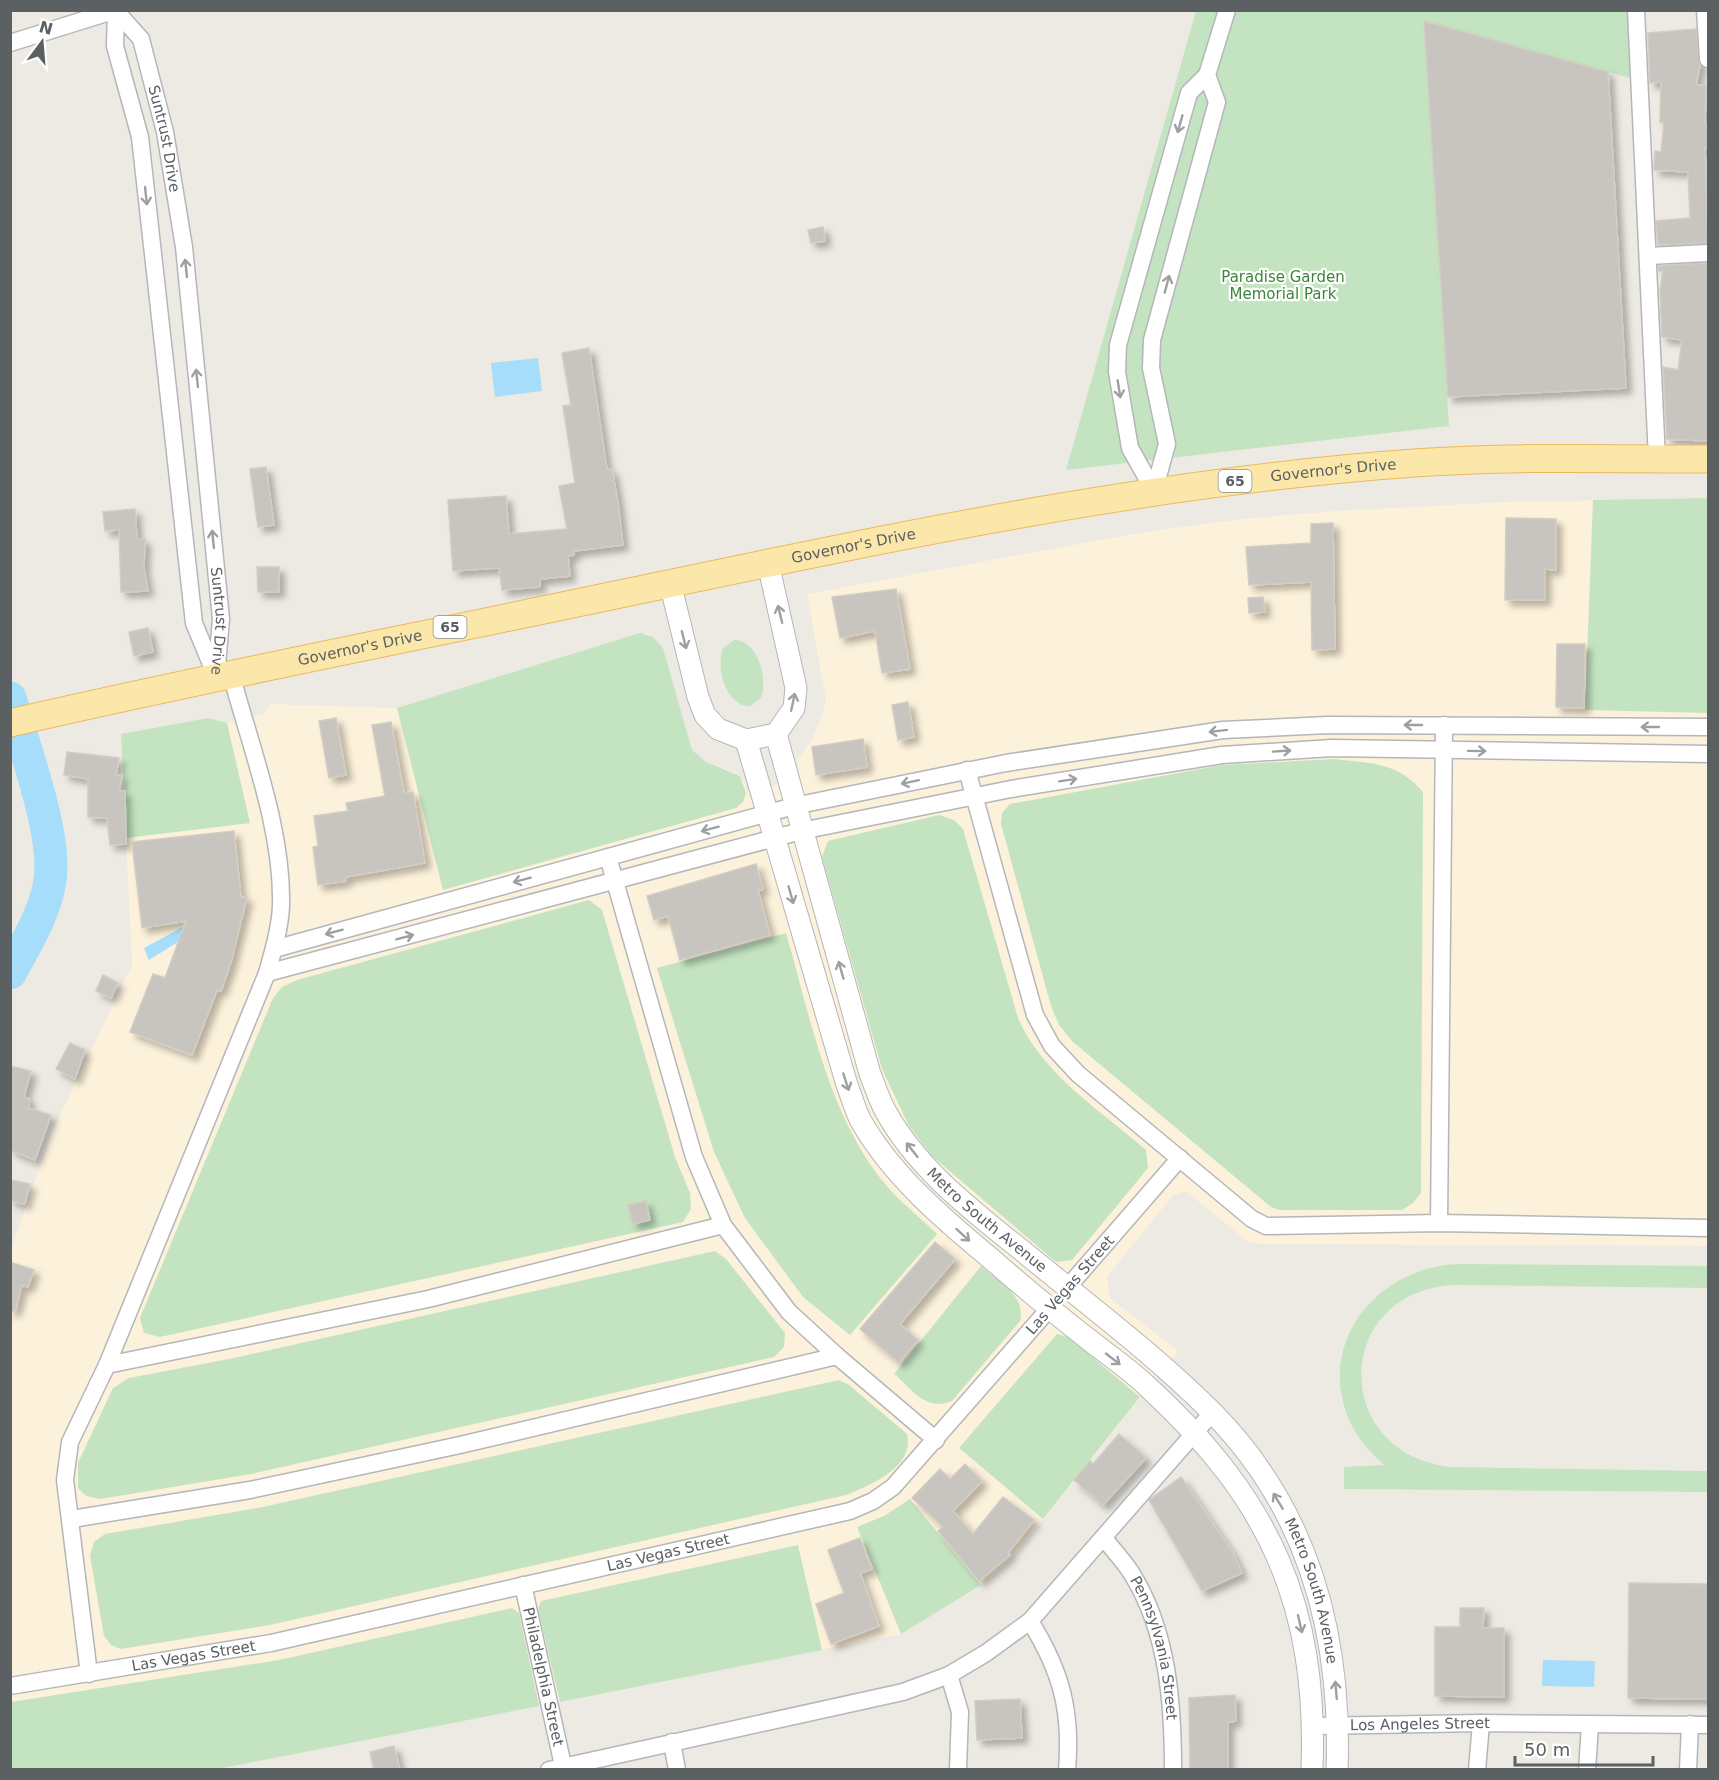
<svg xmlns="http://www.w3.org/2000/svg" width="1719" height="1780" viewBox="0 0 1719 1780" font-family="'DejaVu Sans',sans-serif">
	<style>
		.commercial { fill: #fcf1da }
		.green { fill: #c4e4c1 }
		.water { fill: #a5ddfb }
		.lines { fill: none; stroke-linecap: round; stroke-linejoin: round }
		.river { stroke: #a5ddfb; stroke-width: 33 }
		.building { fill: #c8c5c0; stroke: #d2ccc2; stroke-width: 1.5; filter: url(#shadow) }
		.minor-casing { stroke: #b4b6ba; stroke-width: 19 }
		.tertiary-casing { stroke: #b4b6ba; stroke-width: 23 }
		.primary-casing { stroke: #ebb85e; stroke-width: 29 }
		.minor { stroke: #fff; stroke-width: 16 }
		.tertiary { stroke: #fff; stroke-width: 21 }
		.primary { stroke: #fce7aa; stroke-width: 27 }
		.oneway { stroke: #9da0a1 }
		.labels { text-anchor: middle; stroke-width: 4.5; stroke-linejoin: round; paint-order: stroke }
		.shield { fill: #fff; stroke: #8c9092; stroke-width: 1.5 }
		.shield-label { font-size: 14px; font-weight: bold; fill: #5b6063 }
		.street-label { font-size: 15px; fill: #5b6063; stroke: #fff }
		.park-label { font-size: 15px; fill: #3c8539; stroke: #fff }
	</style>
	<defs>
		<filter id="shadow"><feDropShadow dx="5.5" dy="5.5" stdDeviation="3" flood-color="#0004"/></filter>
	</defs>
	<rect width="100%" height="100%" fill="#edeae3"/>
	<path class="commercial" d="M1708 498V1246L1264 1244 1248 1242 1186 1191 1173 1195 1107 1277 1110 1298 1178 1351 1013 1557 981 1585 901 1634 218 1769 11 1770V1249L53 1130 132 965 121 734 208 718 227 723 264 714 270 704 397 708 647 633 663 648 692 750 706 762 736 773 744 782 747 792 800 779 797 761 811 741 822 716 826 700 807 594 1138 533 1241 519 1336 511 1505 502Z"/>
	<g class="green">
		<path d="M1196 11H1627L1630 78 1424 22 1449 426 1066 470Z"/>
		<path d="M1708 498V713L1585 710 1593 500Z"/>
		<path d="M640 633 653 637 663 648 692 750 706 762 740 776 746 793 743 802 736 808 443 890 397 708Z"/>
		<path d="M734 640C758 640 768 679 761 698L750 706C726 707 715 667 723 648Z"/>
		<path d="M208 718 227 723 250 823 126 838 121 734Z"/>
		<path d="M1334 759C1370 763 1398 762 1423 792L1421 1193 1413 1203 1402 1210H1280L1271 1207 1073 1042 1059 1025 1051 1006 1001 824 1002 813 1010 804 1222 765Z"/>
		<path d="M939 815 954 820 963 829 1018 1018C1043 1075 1100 1110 1146 1150L1148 1168 1072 1260 1056 1262 932 1156 909 1126 882 1069 822 857 828 841Z"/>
		<path d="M589 900 602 910 675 1157 690 1193 691 1209 683 1222 160 1337 144 1333 140 1318 273 998 282 987 297 980Z"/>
		<path d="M786 933C810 1015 827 1110 881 1179 896 1199 919 1216 937 1234L850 1335 803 1297 745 1218 714 1152 657 968Z"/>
		<path d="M715 1251 726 1259 785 1333 784 1347 774 1357 251 1474 100 1499 86 1496 78 1488V1463L113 1388 129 1378 234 1358Z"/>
		<path d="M1458 1264 1708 1266V1288L1454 1285C1333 1291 1329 1454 1451 1467L1708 1471V1492L1344 1489V1467L1384 1465C1371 1453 1360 1441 1352 1426 1312 1346 1376 1267 1458 1264Z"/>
		<path d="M981 1266C999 1282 1026 1295 1020 1321L952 1401C926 1412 912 1389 894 1374Z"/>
		<path d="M1057 1334 1068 1337 1140 1397 1043 1519 959 1448Z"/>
		<path d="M839 1380 849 1385 907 1434C915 1467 871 1485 846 1495L270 1625 121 1649 111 1645 104 1636 90 1556 94 1542 105 1534 258 1508Z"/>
		<path d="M910 1499 981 1585 901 1634 857 1527 884 1516Z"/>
		<path d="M798 1545 822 1650 560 1702 538 1609 541 1601Z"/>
		<path d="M512 1608 519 1613 539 1706 218 1769H11V1702L279 1660Z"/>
	</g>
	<g class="water">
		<path d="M538 358 542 391 495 397 491 363Z"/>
		<path d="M194 921 189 935 149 960 144 948Z"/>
		<path d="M1543 1660 1595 1661 1594 1687 1542 1686Z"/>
	</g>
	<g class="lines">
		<path class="river" d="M10 698C24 747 51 819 51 867 51 904 27 942 10 973"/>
	</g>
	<g class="building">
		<path d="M1424 21 1608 72 1626 388 1448 397Z"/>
		<path d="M1696 29 1700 66 1696 85H1706L1705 123H1708V148H1705L1708 243 1658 245 1656 221 1690 218 1688 172 1654 170 1655 151 1661 152 1664 122H1660L1661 82 1650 83 1648 33Z"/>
		<path d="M823 227 825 241 811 243 808 230Z"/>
		<path d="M1708 263V441L1667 439 1663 367 1678 370 1682 340 1662 337 1660 290 1663 271H1659L1658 266Z"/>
		<path d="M589 348 607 470 612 469 618 503 623 545 574 551V555L568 556 570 576 540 579V587L502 590 499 568 453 571 448 500 506 496 509 534 567 529 559 486 575 483 563 406 571 405 562 353Z"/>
		<path d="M266 467 274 525 258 527 250 469Z"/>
		<path d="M135 509 137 539H145L144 568 148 591 121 592 119 530 105 531 103 512Z"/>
		<path d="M1506 518 1556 519V570L1545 569V600H1505Z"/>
		<path d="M1333 523 1335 649 1312 650 1311 582 1249 585 1246 547 1311 543V524Z"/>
		<path d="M257 567H279V592H258Z"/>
		<path d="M896 589 910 669 882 673 875 631 840 638 832 597Z"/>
		<path d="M1263 597 1265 612 1249 613 1248 598Z"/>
		<path d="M148 628 153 652 134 656 129 632Z"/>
		<path d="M1557 644H1585L1584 708 1556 707Z"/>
		<path d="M908 702 914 737 898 740 892 705Z"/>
		<path d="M336 718 346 775 329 778 319 721Z"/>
		<path d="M391 722 404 793 413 792 425 863 346 877V881L318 885 313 847 318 846 314 816 348 811 346 803 385 796 372 725Z"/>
		<path d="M863 739 867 767 816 775 812 747Z"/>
		<path d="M67 752 119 758 116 775H122L119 791H125L126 844 110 845 107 818 88 817V779L64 775Z"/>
		<path d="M234 831 241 898 247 897 231 962 221 991 217 990 192 1055 130 1032 153 974 165 978 186 921 142 928 132 842Z"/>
		<path d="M756 864 763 889 758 891 770 935 680 960 668 916 654 920 647 896Z"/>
		<path d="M103 975 118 983 111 998 96 991Z"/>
		<path d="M70 1043 85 1050 75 1079 56 1069Z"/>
		<path d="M10 1066 31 1071 24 1097 30 1099 28 1108 51 1115 35 1160 10 1150Z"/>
		<path d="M10 1180 30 1184 25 1204 10 1201Z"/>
		<path d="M646 1201 650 1220 633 1224 628 1205Z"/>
		<path d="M935 1242 955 1259 900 1324 918 1340 899 1363 860 1329Z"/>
		<path d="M10 1262 34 1270 28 1287 22 1285 15 1311H10Z"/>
		<path d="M1119 1434 1146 1458 1103 1505 1074 1480 1090 1461 1093 1464Z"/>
		<path d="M965 1464 982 1481 953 1511 973 1534 1003 1497 1034 1520 1008 1553 1010 1555 979 1581 938 1531 943 1527 912 1498 940 1469 950 1479Z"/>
		<path d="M1181 1477 1233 1553 1242 1573 1202 1591 1149 1500Z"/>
		<path d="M860 1538 872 1569 860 1573 879 1626 831 1644 816 1604 844 1593 828 1550Z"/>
		<path d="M1629 1583 1708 1584V1699L1628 1698Z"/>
		<path d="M1460 1608H1484L1483 1628H1504V1697L1435 1696V1627H1460Z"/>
		<path d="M1235 1695 1236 1721 1228 1722V1770H1190L1189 1698Z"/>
		<path d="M1020 1699 1022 1738 977 1740 975 1701Z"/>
		<path d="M394 1746 400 1770H374L370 1752Z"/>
	</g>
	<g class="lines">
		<defs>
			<g id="minor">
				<path d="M116 10 115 46 140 137 194 623 215 674"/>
				<path d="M1636 10 1657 459"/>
				<path d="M1705 10 1708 59"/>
				<path id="s1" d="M116 11 141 39 165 132 184 247 221 619 216 677"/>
				<path d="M10 43 116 10"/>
				<path d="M1648 256 1708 253"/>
				<path d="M1154 491 1130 448 1117 372 1118 345 1189 93 1207 75 1227 10"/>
				<path d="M1154 491 1167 444 1151 368 1152 340 1217 102 1207 75"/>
				<path d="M967 770 1035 1015 1052 1046 1078 1074 1252 1219 1266 1226 1439 1223 1708 1228"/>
				<path d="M608 857 694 1157 723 1225 789 1312 837 1356 936 1440"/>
				<path d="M274 949 794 806 1006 763 1223 730 1328 725 1708 727"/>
				<path d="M267 973 801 831 1011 789 1222 755 1332 748 1708 754"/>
				<path d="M1439 1223 1444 725"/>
				<path d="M1067 1288 1180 1158"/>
				<path d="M107 1365 428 1299 723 1225"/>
				<path d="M72 1519 250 1490 460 1445 837 1356"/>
				<path id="s2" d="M1104 1538C1113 1550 1124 1561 1132 1574 1168 1632 1173 1703 1173 1770"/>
				<path id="s3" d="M523 1585 564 1770"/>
				<path d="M1030 1621C1061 1671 1072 1710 1067 1770"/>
				<path d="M89 1674 65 1480 70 1442 107 1365 267 973C273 952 280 928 281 906 283 830 251 748 231 674"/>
				<path d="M949 1675 960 1712 958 1770"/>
				<path id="s4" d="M10 1686 271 1643 850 1511 873 1501 893 1487 1049 1309"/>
				<path id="s5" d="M1314 1726 1481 1723 1708 1725"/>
				<path d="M672 1742 677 1770"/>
				<path d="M549 1770 903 1692 949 1675 986 1653 1030 1621 1212 1413"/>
				<path d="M1477 1770 1481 1723"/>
				<path d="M1587 1770 1590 1725"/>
				<path d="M1688 1770 1690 1724"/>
			</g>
			<g id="tertiary">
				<path d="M670 583 698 697 705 715 718 729 746 740 776 734 794 708 796 688 768 563"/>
				<path id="s6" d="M776 734 870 1074C875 1086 879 1100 886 1112 918 1170 974 1212 1025 1253 1088 1305 1154 1354 1212 1412 1309 1510 1342 1635 1337 1770"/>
				<path d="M746 740 847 1085C852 1097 855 1111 862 1123 893 1176 942 1218 989 1257 1020 1284 1051 1310 1083 1335 1105 1353 1130 1369 1150 1389 1270 1500 1318 1605 1312 1770"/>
			</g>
			<g id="primary">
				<path id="s7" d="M10 723C213 676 417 637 620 594 883 539 1146 482 1414 463 1512 456 1610 459 1708 459"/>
			</g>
		</defs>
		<use href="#minor" class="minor-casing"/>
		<use href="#tertiary" class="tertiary-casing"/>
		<use href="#primary" class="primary-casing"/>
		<use href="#minor" class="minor"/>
		<use href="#tertiary" class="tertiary"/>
		<use href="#primary" class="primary"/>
	</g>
	<defs><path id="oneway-shaft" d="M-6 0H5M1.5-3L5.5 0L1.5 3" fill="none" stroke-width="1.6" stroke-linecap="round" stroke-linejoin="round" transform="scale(1.5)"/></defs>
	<g class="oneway">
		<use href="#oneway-shaft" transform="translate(1180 124) rotate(106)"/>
		<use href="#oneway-shaft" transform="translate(146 196) rotate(84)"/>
		<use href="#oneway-shaft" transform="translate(186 268) rotate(-96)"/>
		<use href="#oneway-shaft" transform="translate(1167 284) rotate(-75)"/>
		<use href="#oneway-shaft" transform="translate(197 378) rotate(-96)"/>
		<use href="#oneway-shaft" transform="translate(1119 389) rotate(81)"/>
		<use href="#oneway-shaft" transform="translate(213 539) rotate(-96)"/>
		<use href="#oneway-shaft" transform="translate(780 614) rotate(-104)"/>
		<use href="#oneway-shaft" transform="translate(684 640) rotate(76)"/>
		<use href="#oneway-shaft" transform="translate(793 702) rotate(-78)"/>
		<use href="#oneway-shaft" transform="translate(1413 725) rotate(180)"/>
		<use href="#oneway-shaft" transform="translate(1650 727) rotate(-180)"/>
		<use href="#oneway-shaft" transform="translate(1218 731) rotate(173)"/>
		<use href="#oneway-shaft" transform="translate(1282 751) rotate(-4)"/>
		<use href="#oneway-shaft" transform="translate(1477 751) rotate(1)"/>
		<use href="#oneway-shaft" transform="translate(1068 780) rotate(-9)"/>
		<use href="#oneway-shaft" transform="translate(910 782) rotate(168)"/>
		<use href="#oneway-shaft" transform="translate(710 829) rotate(165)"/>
		<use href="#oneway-shaft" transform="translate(522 880) rotate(165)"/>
		<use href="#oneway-shaft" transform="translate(791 895) rotate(74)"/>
		<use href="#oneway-shaft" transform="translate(334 932) rotate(165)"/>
		<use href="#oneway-shaft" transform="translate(405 937) rotate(-15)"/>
		<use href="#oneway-shaft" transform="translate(841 970) rotate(-106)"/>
		<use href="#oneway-shaft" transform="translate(846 1082) rotate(72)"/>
		<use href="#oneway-shaft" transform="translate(912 1150) rotate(-128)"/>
		<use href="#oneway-shaft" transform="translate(963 1235) rotate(42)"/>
		<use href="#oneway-shaft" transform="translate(1113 1359) rotate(38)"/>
		<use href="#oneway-shaft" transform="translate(1278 1501) rotate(-121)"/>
		<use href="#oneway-shaft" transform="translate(1300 1624) rotate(77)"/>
		<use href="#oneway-shaft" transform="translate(1336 1690) rotate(-95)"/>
	</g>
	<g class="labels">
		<g class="shield">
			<rect x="1218.5" y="470" width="33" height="22" rx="4.5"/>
			<rect x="433.5" y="616" width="33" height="22" rx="4.5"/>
		</g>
		<g class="shield-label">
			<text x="1235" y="486">65</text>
			<text x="450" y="632">65</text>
		</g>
		<g class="street-label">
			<text dy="5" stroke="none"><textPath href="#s1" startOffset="140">Suntrust Drive</textPath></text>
			<text dy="5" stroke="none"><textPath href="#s7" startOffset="1348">Governor's Drive</textPath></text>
			<text dy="5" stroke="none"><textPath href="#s7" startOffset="862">Governor's Drive</textPath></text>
			<text dy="5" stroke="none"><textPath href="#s1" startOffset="626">Suntrust Drive</textPath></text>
			<text dy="5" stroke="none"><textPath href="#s7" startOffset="358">Governor's Drive</textPath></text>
			<text dy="5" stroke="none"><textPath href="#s6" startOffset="543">Metro South Avenue</textPath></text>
			<text transform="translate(1070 1285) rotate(-49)" y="5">Las Vegas Street</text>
			<text dy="5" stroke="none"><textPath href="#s4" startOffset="672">Las Vegas Street</textPath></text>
			<text dy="5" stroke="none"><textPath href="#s6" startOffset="1047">Metro South Avenue</textPath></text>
			<text dy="5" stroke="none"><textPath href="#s2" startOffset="124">Pennsylvania Street</textPath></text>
			<text dy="5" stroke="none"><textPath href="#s4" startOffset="186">Las Vegas Street</textPath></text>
			<text dy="5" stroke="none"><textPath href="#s3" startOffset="94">Philadelphia Street</textPath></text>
			<text dy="5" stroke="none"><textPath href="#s5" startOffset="106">Los Angeles Street</textPath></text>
		</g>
		<g class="park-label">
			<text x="1283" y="282">Paradise Garden<tspan x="1283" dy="17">Memorial Park</tspan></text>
		</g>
	</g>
	<rect width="1719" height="1780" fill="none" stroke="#5b6063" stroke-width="24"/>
	<g transform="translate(42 42) rotate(16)" stroke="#ffffff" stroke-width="4.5" paint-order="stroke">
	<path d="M0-4.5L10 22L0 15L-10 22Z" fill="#5b6063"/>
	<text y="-9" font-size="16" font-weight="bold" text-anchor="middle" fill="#5b6063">N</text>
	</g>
	<path d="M1515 1756v9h138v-9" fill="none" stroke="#5b6063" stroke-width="3"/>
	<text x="1524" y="1756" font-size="18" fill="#5b6063" stroke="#ffffff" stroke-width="4.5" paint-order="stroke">50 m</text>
</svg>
